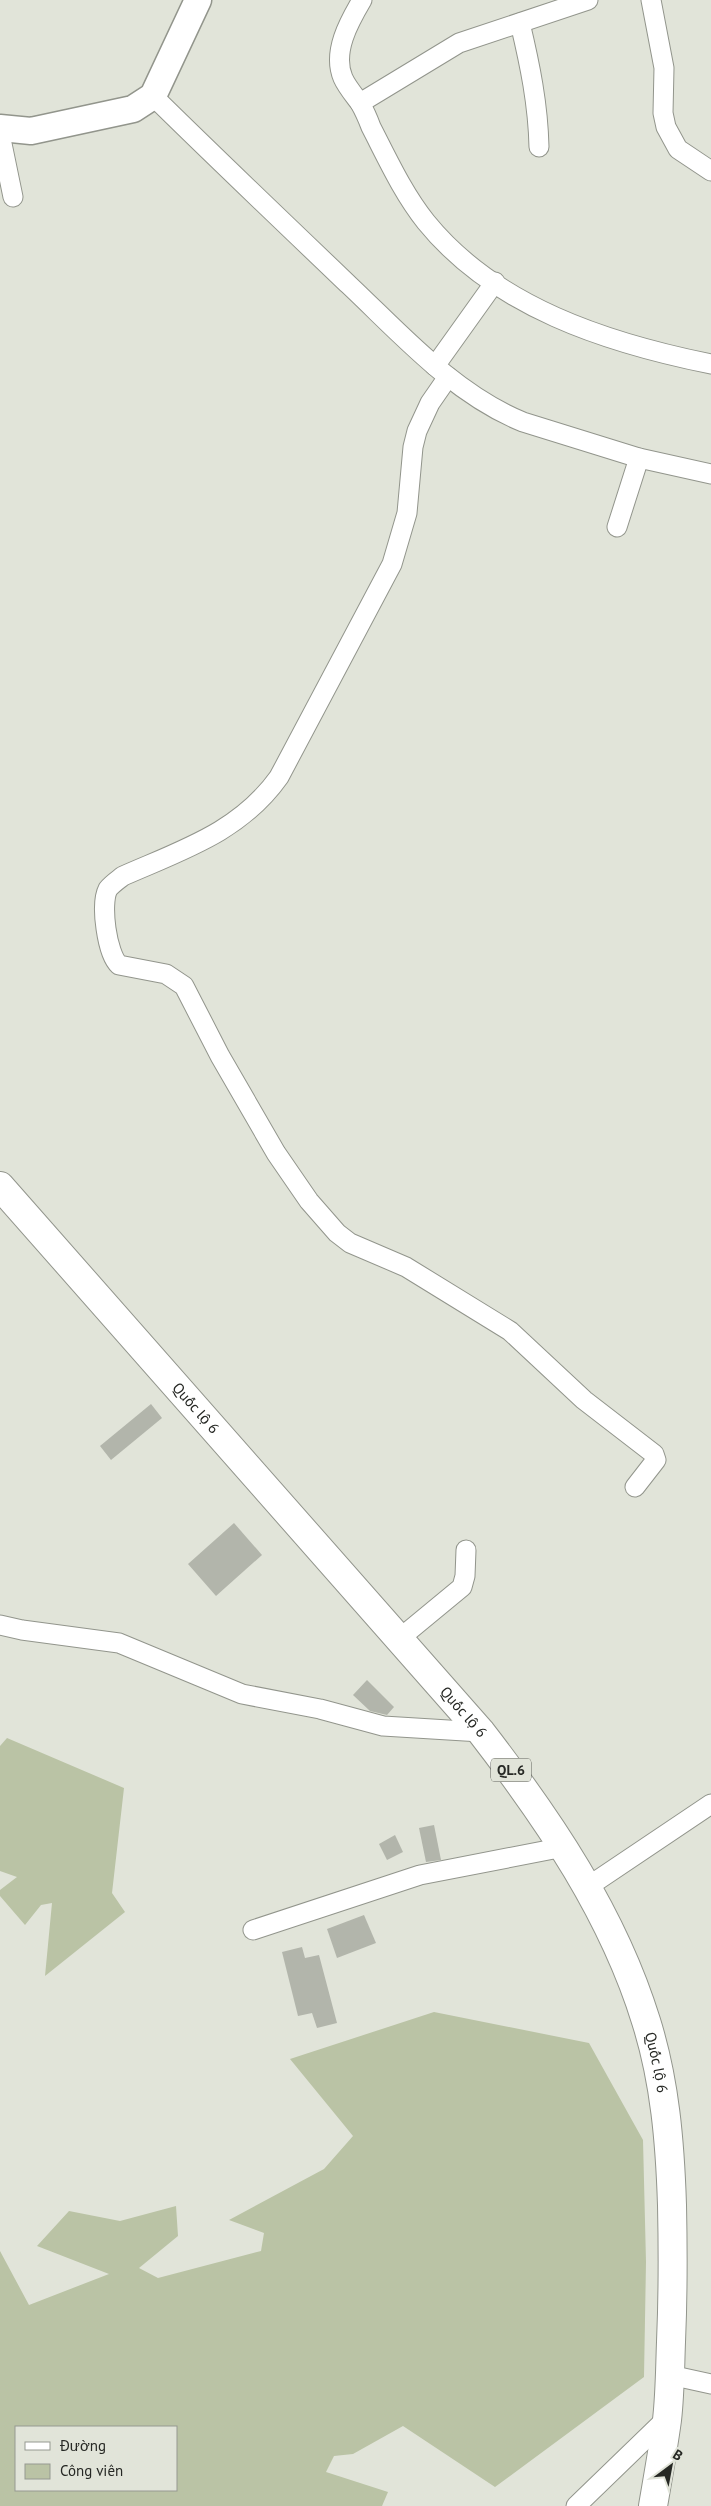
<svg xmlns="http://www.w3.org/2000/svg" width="711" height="2506" viewBox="0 0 711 2506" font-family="'PT Sans',sans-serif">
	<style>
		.green { fill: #bac3a5; fill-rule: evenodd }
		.building { fill: #b2b5ab }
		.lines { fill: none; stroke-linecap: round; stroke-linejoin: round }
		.street-casing { stroke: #92958c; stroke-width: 21 }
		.secondary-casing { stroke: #92958c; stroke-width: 29 }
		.highway-casing { stroke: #92958c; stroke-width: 30 }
		.street { stroke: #fff; stroke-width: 19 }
		.secondary { stroke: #fff; stroke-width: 26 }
		.highway { stroke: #fff; stroke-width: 28 }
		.labels { text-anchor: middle; stroke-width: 4.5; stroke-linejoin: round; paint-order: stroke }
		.shield { fill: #e1e4d9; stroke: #5e605a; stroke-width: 1 }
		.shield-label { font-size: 14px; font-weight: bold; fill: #262824 }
		.street-label { font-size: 15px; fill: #262824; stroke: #e1e4d9 }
	</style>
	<rect width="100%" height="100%" fill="#e1e4d9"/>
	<g class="green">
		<path d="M7 1738 124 1788 112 1893 125 1912 45 1976 52 1903 41 1905 25 1925 0 1896V1890L17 1877 0 1871V1746Z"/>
		<path d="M434 2012 589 2043 643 2140 646 2262 644 2377 495 2487 403 2426 353 2454 334 2456 326 2472 388 2492 382 2506H0V2251L29 2305 109 2274 37 2246 69 2211 120 2221 176 2206 178 2236 139 2268 158 2278 261 2251 264 2233 229 2220 324 2169 353 2136 290 2059ZM176 2427V2490H16V2427Z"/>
	</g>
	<g class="building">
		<path d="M151 1404 162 1418 111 1460 100 1446Z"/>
		<path d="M234 1523 262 1555 216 1596 188 1564Z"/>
		<path d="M367 1680 394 1707 387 1715 370 1711 353 1695Z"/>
		<path d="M434 1825 441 1860 426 1862 419 1828Z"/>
		<path d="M395 1835 403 1852 387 1860 379 1844Z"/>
		<path d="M364 1915 376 1943 337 1958 327 1929Z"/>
		<path d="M302 1947 305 1958 319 1955 337 2023 317 2028 312 2013 298 2016 282 1952Z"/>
	</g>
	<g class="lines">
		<defs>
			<g id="street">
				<path d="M362 0C349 22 332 52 343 78 347 87 354 95 360 103 364 110 368 119 371 127 388 160 403 193 426 222 495 307 607 343 711 364"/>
				<path d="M651 0 664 68 663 113 666 127 678 149 711 171"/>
				<path d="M520 23C530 65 538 104 539 147"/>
				<path d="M153 96C218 160 283 222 349 285 402 335 454 394 523 422L639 458 711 474"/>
				<path d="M360 103 459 43 588 0"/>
				<path d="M0 134 13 197"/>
				<path d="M435 366 495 282"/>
				<path d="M448 377 430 403 417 431 413 447 407 513 392 564 279 777C240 832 182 850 123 876 118 880 112 884 108 889 100 904 107 954 119 965L166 974 184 986 220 1056 276 1153 309 1201 337 1233 350 1243 406 1267 510 1331 584 1400 654 1454 656 1460 635 1487"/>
				<path d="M617 527 639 458"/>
				<path d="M0 1625 22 1630 119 1643 242 1694 320 1709 383 1726 481 1732"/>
				<path d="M399 1639 462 1587 465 1576 466 1550"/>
				<path d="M586 1888 711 1804"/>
				<path d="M253 1930 420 1875 564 1847"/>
				<path d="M670 2375 711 2384"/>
				<path d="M576 2506 667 2418"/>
			</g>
			<path id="secondary" d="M0 128 31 131 133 109 153 96 198 0"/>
			<g id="highway">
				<path id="s1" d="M0 1186 481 1732C549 1820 613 1914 646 2021 665 2081 670 2143 672 2205 673 2251 673 2296 671 2342 670 2368 670 2394 667 2420 663 2449 658 2477 653 2506"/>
			</g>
		</defs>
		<use href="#street" class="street-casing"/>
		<use href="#secondary" class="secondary-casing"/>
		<use href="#highway" class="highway-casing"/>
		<use href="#street" class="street"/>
		<use href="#secondary" class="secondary"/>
		<use href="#highway" class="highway"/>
	</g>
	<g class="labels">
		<rect class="shield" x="491" y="1758.5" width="40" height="23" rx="4"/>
		<g class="shield-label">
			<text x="511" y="1775">QL.6</text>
		</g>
		<g class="street-label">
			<text dy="5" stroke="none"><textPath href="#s1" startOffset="296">Quốc lộ 6</textPath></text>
			<text dy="5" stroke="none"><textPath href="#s1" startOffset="701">Quốc lộ 6</textPath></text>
			<text dy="5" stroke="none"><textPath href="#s1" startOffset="1105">Quốc lộ 6</textPath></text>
		</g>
	</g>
	<rect x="15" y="2426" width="162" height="65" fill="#e1e4d9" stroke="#969991"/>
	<rect x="25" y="2442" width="25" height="8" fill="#ffffff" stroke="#969991"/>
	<text x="60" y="2451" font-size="15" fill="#262824">Đường</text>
	<rect x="25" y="2464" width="25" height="15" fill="#bac3a5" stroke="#969991"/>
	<text x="60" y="2476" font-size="15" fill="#262824">Công viên</text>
	<g transform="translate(671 2466) rotate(32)" stroke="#e1e4d9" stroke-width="4" paint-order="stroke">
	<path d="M0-4L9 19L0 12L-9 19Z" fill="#262824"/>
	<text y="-8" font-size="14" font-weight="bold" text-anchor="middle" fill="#262824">B</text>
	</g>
</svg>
